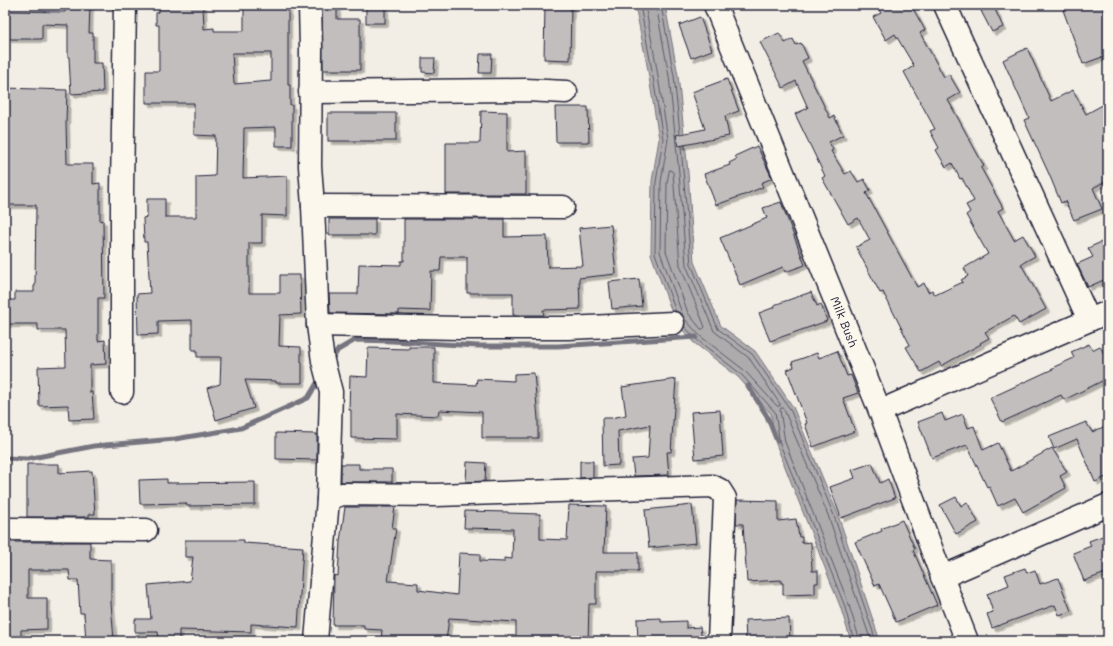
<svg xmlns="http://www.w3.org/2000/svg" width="1113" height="646" viewBox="0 0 1113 646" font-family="Mali,sans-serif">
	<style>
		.water { fill: #aeabad; stroke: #76747f }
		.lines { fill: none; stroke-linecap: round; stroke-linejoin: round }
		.shore { stroke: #5a5969; stroke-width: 1 }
		.stream { stroke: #76747f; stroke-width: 5 }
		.building { fill: #c2bebe; stroke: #22223b; fill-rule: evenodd; filter: url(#shadow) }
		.minor-casing { stroke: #22223b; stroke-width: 25 }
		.minor { stroke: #fbf7ec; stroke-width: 22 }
		.labels { text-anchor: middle; stroke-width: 4; stroke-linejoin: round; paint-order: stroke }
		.street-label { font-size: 12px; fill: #22223b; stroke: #fbf7ec }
	</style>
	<defs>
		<filter id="shadow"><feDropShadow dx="3.5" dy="3.5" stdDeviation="0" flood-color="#0004"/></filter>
	</defs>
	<rect width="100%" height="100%" fill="#f2eee5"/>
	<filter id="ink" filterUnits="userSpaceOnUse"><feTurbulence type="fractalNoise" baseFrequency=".025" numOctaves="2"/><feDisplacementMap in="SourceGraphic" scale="8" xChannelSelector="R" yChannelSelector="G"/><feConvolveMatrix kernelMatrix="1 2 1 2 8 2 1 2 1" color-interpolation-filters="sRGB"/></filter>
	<g filter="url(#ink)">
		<path class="water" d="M635 5H665L678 75 688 172 694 262 721 326 755 351 793 407 837 512 880 641H851L840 606 776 444 771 414 738 377 693 342 675 321 651 254 652 181 659 139 647 65Z"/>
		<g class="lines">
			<g class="shore">
				<path d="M640 5 651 65 663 139 656 182 655 253 676 312"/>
				<path d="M645 5 656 64 668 139 661 182 660 252 683 316"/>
				<path d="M656 5 669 76 679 173 686 265 714 331 749 358 780 404V406H777L744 370 700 336 683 317"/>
				<path d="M661 5 674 76 680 133"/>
				<path d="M681 147 691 264 718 329 752 354 790 409 833 513 876 641"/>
				<path d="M670 170 673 172 680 265 705 327 703 329H701L688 313 666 251 667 183 669 172Z"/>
				<path d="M684 326 696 339 741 374 775 412 780 444 844 604 854 641"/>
				<path d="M860 641 848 602 785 442 780 410 781 408H783L785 412 828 515 871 641"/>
			</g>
			<g class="stream">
				<path d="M331 361 338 350 355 340 392 341 478 346H558L696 337"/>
				<path d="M748 386 767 416 777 441"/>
				<path d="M5 458 27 459 94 446 175 439 241 428 308 398 320 378"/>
			</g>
		</g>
		<g class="building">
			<path d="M65 5H90L89 33H93V63H102L103 92 71 94 69 57H68V25L42 24V39H8V34H5V11L65 12Z"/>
			<path d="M159 5H203L204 29 214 28V31H244V5H288V85H290V105H292V146H276V127L244 128 243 178 287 176V216L262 215V243H249V293H280V275H300L301 314 280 315 279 346 301 347V362H302V383H276V381L245 380 254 408 216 420 207 388 220 384 221 357H197V350H192V320L158 321V334L138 335 137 294 150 293 147 242H144L143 218 147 217V199H165V217H196V177L215 176 216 136 194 135V103H146V71H159V25H156V13L159 12ZM232 53H271V81L234 84Z"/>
			<path d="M322 5H337V19H360V70H323Z"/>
			<rect x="366" y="5" width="19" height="18"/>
			<path d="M545 5H571L570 60 544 59Z"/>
			<path d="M876 5H911L925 30 920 33 944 77 949 74 960 93 948 100 984 166 981 168 1003 208 998 211 1014 240 1023 235 1035 256 1021 264 1046 309 1019 324 1014 316 985 332 989 338 980 343 981 344 941 366 939 362 921 372 906 347 910 345 883 292 880 293 856 247 870 240 858 218 848 224 822 178 825 176 795 114 808 108 796 81 783 88 760 42 779 33 785 43 793 39 796 45 801 43 808 58 802 61 830 118 834 116 843 135 829 142 833 150 831 151 845 174 851 171 858 182 864 179 870 190 866 193 917 287 924 283 928 292 932 290 935 295 963 282 961 280 968 276 964 268 988 254 966 215 970 212 966 205 974 201 962 178 960 179 952 163 946 167 936 150 939 148 930 131 935 129 904 72 914 66 895 34 886 40 873 17 881 13Z"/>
			<path d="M993 5 1003 27 992 32 981 11Z"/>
			<path d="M1076 5H1102L1108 22V55L1083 64 1063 10Z"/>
			<path d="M700 17 712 50 691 58 679 25Z"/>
			<path d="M1027 48 1051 101 1073 90 1086 114 1108 102V180L1093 188 1102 209 1074 220 1065 201 1061 203 1049 174 1024 120 1029 118 1003 60Z"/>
			<path d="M480 54H492L491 73H479Z"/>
			<path d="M422 58H435L434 73 422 72Z"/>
			<path d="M727 79 739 111 725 116 729 136 679 146 676 135 705 129 692 92Z"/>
			<path d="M5 88 67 90 66 123 67 164H93V184L100 183V221L103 220 104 298H98V341L105 340 106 364 90 365V393L92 392 94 419 69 420 68 405 39 406 38 367 66 366 65 330H38V324H6V300H15V292H34V286H35L36 205H7V156H5Z"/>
			<path d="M555 107H588L589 142H556Z"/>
			<path d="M481 111 507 112V152L526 151V194H446V143H480Z"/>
			<rect x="328" y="113" width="68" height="28"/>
			<path d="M757 146 772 178 761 183 763 187 744 195 716 205 704 174 730 165 729 163 737 159 735 156Z"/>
			<path d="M781 202 805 265 785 272 783 267 740 285 720 238 767 218 763 208Z"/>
			<rect x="329" y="219" width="46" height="16"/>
			<path d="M404 219H504V237L547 236 548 267 583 266 579 228 611 225 616 274 579 278 580 309 543 310 544 315H513V293H467V257H441L440 271H431L430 311 399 310V314L330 313 329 294H358L359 264 401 265V261H404Z"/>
			<path d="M1108 239V278L1088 287 1077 264 1093 257 1088 248Z"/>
			<path d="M639 279 642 306 612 309 609 282Z"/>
			<path d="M811 292 817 306 821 304 827 321 770 341 759 313 775 307 774 305Z"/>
			<path d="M1089 344 1092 350 1100 346 1108 362V378L1064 400 1061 395 1002 422 990 398 1055 368 1054 367 1074 358 1071 352Z"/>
			<path d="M409 347H434V383L476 385 477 379 514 381V374L534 373 538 419V438H482V412L439 410 438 416 397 414V439L351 438V410H349L350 376 367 377 368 348 409 349Z"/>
			<path d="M837 351 847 376 851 375 858 393 843 398 855 431 813 447 805 424 807 423 787 370 794 367 792 362 817 353 819 358Z"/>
			<path d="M676 379 671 452H667L669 475 634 476 632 459 648 458 650 425 618 431 619 465 603 466 602 418H611L626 415 622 387Z"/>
			<path d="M720 410 723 456 695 459 691 412Z"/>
			<path d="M942 413 945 421 963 414 968 428 974 426 983 450 998 443 1011 471 1052 448 1067 472 1060 476 1066 488 1023 512 1015 498 998 506 989 486 987 487 967 445 932 458 918 422Z"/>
			<path d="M1086 422 1092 432 1108 425V476L1095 482 1077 439 1054 449 1049 437Z"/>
			<path d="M276 433 317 434V460L276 459Z"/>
			<path d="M580 461H593V477L580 478Z"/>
			<path d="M467 462 486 463 485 481 466 482Z"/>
			<path d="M872 463 880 483 888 479 895 498 841 518 830 487 855 478 852 470Z"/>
			<path d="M27 464H59V473L92 471 95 514H89V517H27Z"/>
			<path d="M341 464H359V469H392V482H341Z"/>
			<path d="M167 479V483L255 482V505L187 506 186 503 140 504 139 480Z"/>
			<path d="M956 497 961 506 967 502 978 522 956 534 940 505Z"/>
			<path d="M737 500 778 501V521L796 519 799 537H802V543L811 542 812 571H818V583H815V594L783 595V583H781V580L747 582 743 524H736Z"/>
			<path d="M569 505 606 506 604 552H638V571H596V604H589L588 641H516V622L449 618 446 641H381L382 630 364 629V625H333L334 576V575L338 576 340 541 345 507H395L392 528H396L388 581 418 583V590L457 595 459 553 480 554V561L504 562V558L512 559 513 529 464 528 465 511 508 512V513L540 514V539L567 540Z"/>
			<path d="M692 505 696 543 649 548 645 510Z"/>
			<path d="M902 520 915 549 913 550 937 605 896 622 879 584 875 586 855 542 882 531 881 529Z"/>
			<path d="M1108 534V572L1084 581 1073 553 1091 546 1089 541Z"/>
			<path d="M185 540H244V543L303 547 298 627 251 624V632L179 630V641H159L158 632H135V619H151L148 585 190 581 193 557H185Z"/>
			<path d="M5 542H90V559L111 560V603L114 641H86L84 613H80L78 580H70L69 570H28V598H47V629L21 630V641H5Z"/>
			<path d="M1025 568 1027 573 1035 570 1040 584 1058 578 1071 611 1059 615 1055 605 992 628 987 614 993 612 987 594 1009 585 1005 575Z"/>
			<path d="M661 618V622L686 621V628L700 627 702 641H638L637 619Z"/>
			<path d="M789 618 790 641H746L745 620Z"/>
		</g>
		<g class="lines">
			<defs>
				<g id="minor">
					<path d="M310 5 311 49 310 166 313 206 318 325 323 361 331 392 328 499 316 641"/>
					<path id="s1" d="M715 5 880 411 942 577 967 641"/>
					<path d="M945 5 1089 320"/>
					<path d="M310 92 526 90 566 92"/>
					<path d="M313 206 563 207"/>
					<path d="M318 325 459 328H568L673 323"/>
					<path d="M122 392V189L125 5"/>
					<path d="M880 411 1108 312"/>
					<path d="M328 499 342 494 436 495 712 486 720 490 725 498 719 641"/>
					<path d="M5 529 146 530"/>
					<path d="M942 577 1108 505"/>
				</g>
			</defs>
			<use href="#minor" class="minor-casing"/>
			<use href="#minor" class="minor"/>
		</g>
	</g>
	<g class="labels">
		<g class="street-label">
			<text dy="4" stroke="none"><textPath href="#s1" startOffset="342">Milk Bush</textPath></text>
		</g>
	</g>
	<rect width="1113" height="646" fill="none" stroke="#fbf7ec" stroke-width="20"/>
	<rect x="10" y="10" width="1093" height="626" fill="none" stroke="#22223b" stroke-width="1.5" filter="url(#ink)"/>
</svg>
